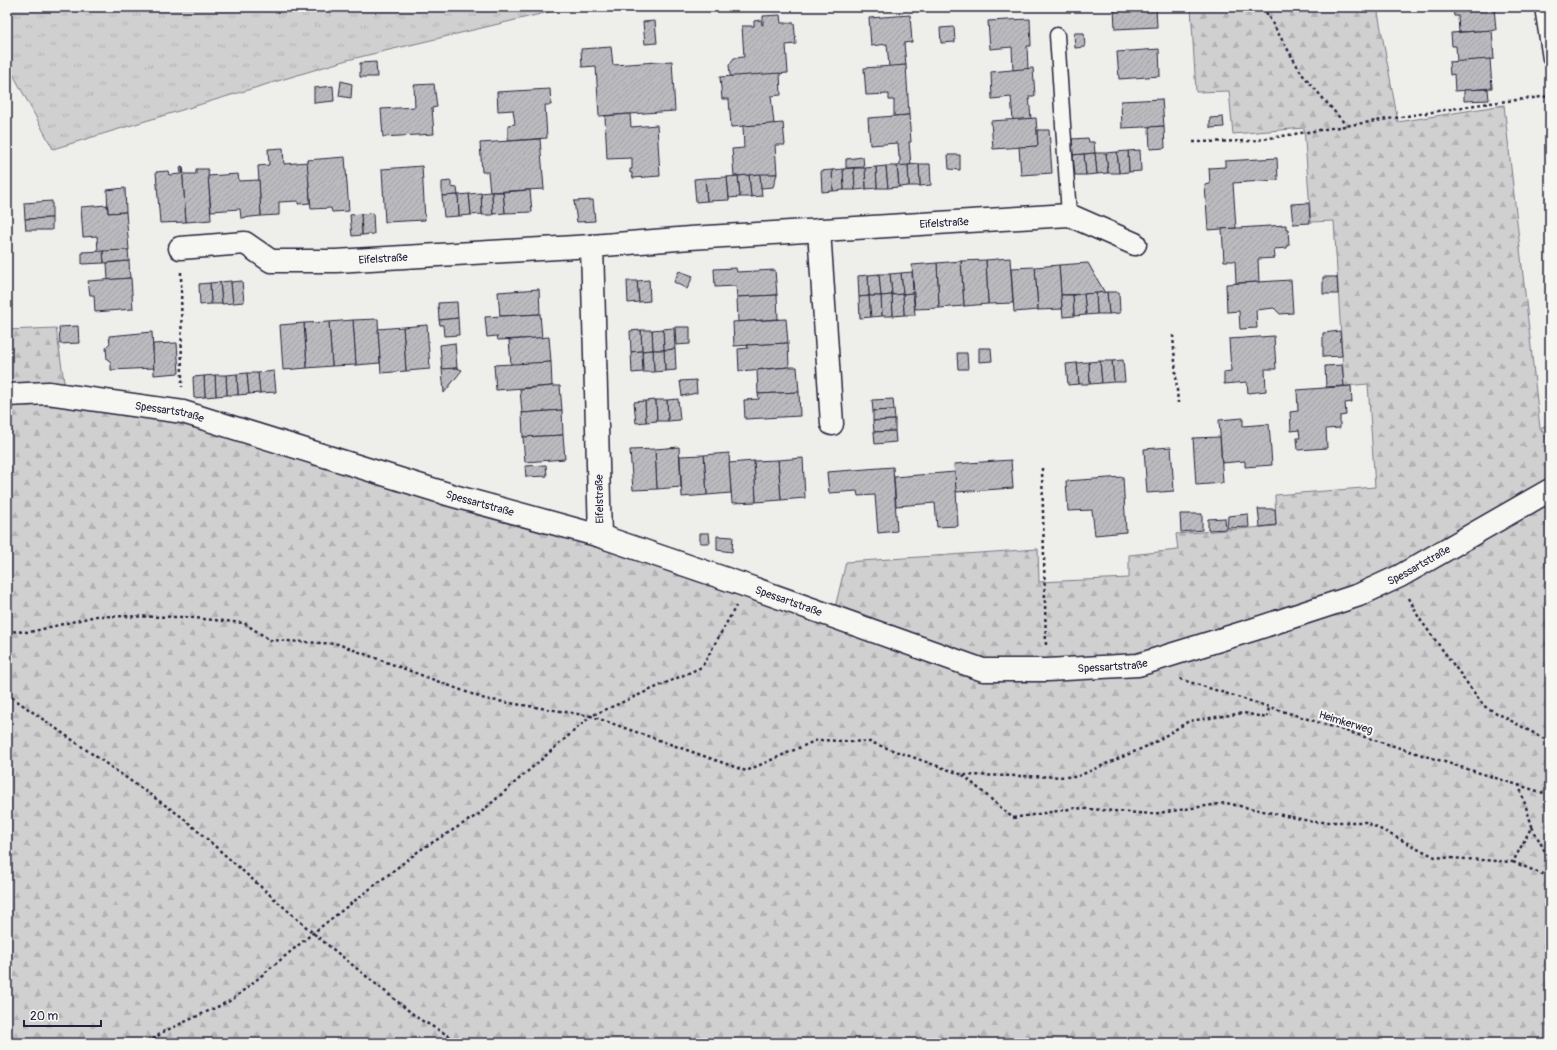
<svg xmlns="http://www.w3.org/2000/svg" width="1557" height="1050" viewBox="0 0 1557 1050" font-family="Pangolin,sans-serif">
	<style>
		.grass { fill: url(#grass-tufts); stroke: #797986 }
		.forest { fill: url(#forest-firs); stroke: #797986 }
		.building { fill: url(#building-hatch); stroke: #22223b }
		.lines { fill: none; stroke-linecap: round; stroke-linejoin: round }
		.lane-casing { stroke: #22223b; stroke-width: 17 }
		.street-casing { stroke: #22223b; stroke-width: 25 }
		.path { stroke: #22223b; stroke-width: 2.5; stroke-dasharray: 3 3; stroke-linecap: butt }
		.lane { stroke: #f6f6f2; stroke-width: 14 }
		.street { stroke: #f6f6f2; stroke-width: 22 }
		.labels { text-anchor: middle; stroke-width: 4; stroke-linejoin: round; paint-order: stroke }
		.street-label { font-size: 11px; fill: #22223b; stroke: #f6f6f2 }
	</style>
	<defs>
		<pattern id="grass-tufts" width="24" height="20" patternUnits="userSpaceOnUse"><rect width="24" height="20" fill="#d0d0d1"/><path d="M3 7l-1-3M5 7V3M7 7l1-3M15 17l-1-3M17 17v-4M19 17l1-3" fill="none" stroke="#b2b2b4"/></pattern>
		<pattern id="forest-firs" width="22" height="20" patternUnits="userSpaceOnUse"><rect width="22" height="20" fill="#d0d0d1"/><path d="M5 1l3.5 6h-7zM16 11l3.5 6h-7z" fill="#b2b2b4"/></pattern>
		<pattern id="building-hatch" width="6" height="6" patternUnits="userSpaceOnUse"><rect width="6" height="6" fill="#bbbbbf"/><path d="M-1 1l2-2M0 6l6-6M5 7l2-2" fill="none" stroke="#a0a0a5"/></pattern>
	</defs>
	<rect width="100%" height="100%" fill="#eeeeeb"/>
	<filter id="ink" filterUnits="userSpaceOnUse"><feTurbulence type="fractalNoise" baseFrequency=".025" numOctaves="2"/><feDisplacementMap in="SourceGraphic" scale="8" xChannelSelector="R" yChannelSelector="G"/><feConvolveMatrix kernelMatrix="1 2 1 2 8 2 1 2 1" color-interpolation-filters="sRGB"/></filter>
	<g filter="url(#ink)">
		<g class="grass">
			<path d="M7 7H570L347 60 53 149 7 63Z"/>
			<path d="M1550 424V444L1540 428Z"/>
		</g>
		<path class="forest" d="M1191 7H1377L1398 122 1504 105 1540 428 1550 444V1043H7V330L56 328 66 395 183 412 833 616 846 562 1038 549 1039 582 1129 578V555L1178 550 1176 534 1276 526 1275 495 1375 487 1368 384 1344 386 1334 221 1311 222 1304 128 1233 134 1229 91 1196 92Z"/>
		<g class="building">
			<path d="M1114 7H1156L1157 27 1115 29Z"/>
			<path d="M1453 7H1494L1496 30 1459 32 1458 16H1454Z"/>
			<path d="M780 15 781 23H794L796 44 786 45 788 73 733 77 730 75 729 65 734 58 744 57 742 26H754V21L761 20 762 25H763V16Z"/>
			<path d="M910 15 912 42 904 43 906 65 889 67 887 44 871 46 869 18Z"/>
			<path d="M1030 19 1031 46H1027L1028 69 1013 70 1012 47 990 49 988 21Z"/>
			<path d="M655 21 657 43 645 44 643 22Z"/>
			<path d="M954 27 955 42 941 43 940 28Z"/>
			<path d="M1492 30 1494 59 1457 62 1456 46H1452L1451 33Z"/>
			<path d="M1074 33H1084L1085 47 1075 48Z"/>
			<path d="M611 47 613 65 672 61 675 111 599 116 596 66 582 67 581 49Z"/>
			<path d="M1159 49 1160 76 1119 79 1117 52Z"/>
			<path d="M1490 59 1492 88 1455 91 1454 74 1450 75 1449 62Z"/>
			<path d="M376 62 377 77H360V63Z"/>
			<path d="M906 65 909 115 894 116V100H889V94L866 95 864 68Z"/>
			<path d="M1033 68 1035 96H1029L1031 119 1013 120 1011 97 992 99 991 72Z"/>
			<path d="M780 73 781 95 771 96 774 124 731 127 729 99H722L720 77Z"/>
			<path d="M341 81 352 84 351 98 339 96Z"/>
			<path d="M434 84 437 107 432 108 434 134 383 137 381 109 415 107 414 85Z"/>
			<path d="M333 86 334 101 314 103V88Z"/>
			<path d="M550 89 551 105H545L547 138 508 141V125L515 124 513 110 498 111 497 92Z"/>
			<path d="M1488 89 1489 100 1464 101V90Z"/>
			<path d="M1162 99 1164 126 1122 128 1121 101Z"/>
			<path d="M630 114 631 127 657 125 660 176 633 178 632 173H630V169H632V158L607 159 605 116Z"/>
			<path d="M909 115 911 142H909L911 165 900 166V157H899L898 143 870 145 868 118Z"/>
			<path d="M1223 117 1224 127 1210 128V118Z"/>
			<path d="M1036 118 1038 146 993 149 991 121Z"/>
			<path d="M783 123 785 145H775L777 174 734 176 732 149 744 148 743 126Z"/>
			<path d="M1164 126 1165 148 1150 149 1149 127Z"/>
			<path d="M1037 130H1049L1052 173 1021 175 1019 147 1038 146Z"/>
			<path d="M1088 138 1089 142H1094L1095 153 1073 155 1072 139Z"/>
			<path d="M540 139 544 189 490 192 488 172H482L480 143Z"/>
			<path d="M283 148 284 164 308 162 310 203 298 204V201L279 202V215L261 216 258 166 269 165 268 149Z"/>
			<path d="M1140 150 1141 171 1129 172 1128 151Z"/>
			<path d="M1128 151 1129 172 1119 173 1117 152Z"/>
			<path d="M1117 152 1119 173H1108L1106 153Z"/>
			<path d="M1095 153H1106L1108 173 1097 174Z"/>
			<path d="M1095 153 1097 174 1086 175 1084 154Z"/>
			<path d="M1084 154 1086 175H1075L1073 155Z"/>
			<path d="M948 155H960V170L949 169Z"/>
			<path d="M345 157 349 211 332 212 331 208 311 209 307 160Z"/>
			<path d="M863 157 864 167 846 168V159Z"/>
			<path d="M1277 158 1278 180 1233 183 1236 228 1208 230 1205 185 1210 184 1209 168 1225 167V161Z"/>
			<path d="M919 164H930L931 185 920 186Z"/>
			<path d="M919 164 920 186H909L908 165Z"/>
			<path d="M908 165 909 186 899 187 897 166Z"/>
			<path d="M182 166 183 167 184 174H196V169H208L211 220 186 222Z"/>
			<path d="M182 166 186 222 160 223 156 172 168 171 169 175 181 174 180 167Z"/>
			<path d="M422 166 425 220 385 222 382 169Z"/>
			<path d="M886 166 888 188H877L876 167Z"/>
			<path d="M886 166H897L899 187 888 188Z"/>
			<path d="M876 167 877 188 866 189 865 168Z"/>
			<path d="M854 168 855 190H844L843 169Z"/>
			<path d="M854 168H865L866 189 855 190Z"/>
			<path d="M843 169 844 190 833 191 832 170Z"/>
			<path d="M832 170 833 191 822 192 821 171Z"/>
			<path d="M238 174 239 181 259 180 261 216 241 218 240 209 211 211 208 176Z"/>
			<path d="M760 174 762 196 751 197 749 175Z"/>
			<path d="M760 174H777L773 187 761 188Z"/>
			<path d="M749 175 751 197H740L738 176Z"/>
			<path d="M738 176 740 197 729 198 727 177Z"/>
			<path d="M727 177 729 200 707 201 705 178Z"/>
			<path d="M705 178 707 201 696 202 694 179Z"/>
			<path d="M451 181V187L457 188 458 195 442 196V182Z"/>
			<path d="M125 188 126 212 108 213 107 190Z"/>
			<path d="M530 190 532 212 505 213 503 192Z"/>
			<path d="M490 192H492L493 215H482L481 193Z"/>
			<path d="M492 192H503L505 213 493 214Z"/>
			<path d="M481 193 482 214 471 215 469 194Z"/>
			<path d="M469 194 471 215 459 216 458 195Z"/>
			<path d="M458 195 459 216 444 217 442 196Z"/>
			<path d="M593 200 595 221 577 222 574 201Z"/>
			<path d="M52 201V218L25 219 24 203Z"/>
			<path d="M1309 203 1310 223 1293 224 1291 204Z"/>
			<path d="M107 205 108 213 126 212 129 250 98 252 97 236 83 237 81 207Z"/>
			<path d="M373 213 374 234 362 235 361 214Z"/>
			<path d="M361 214 362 235 352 236 350 215Z"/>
			<path d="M52 218V230H26L25 219Z"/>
			<path d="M1286 225V229H1288L1289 245H1287V248L1274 249 1275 258 1258 259 1259 282 1236 283 1235 261H1224L1222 229Z"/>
			<path d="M128 250 129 261 104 263 103 251Z"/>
			<path d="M103 251 104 263 82 264V252Z"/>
			<path d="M1010 258 1013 303 988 304 986 260Z"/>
			<path d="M986 260 988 304 964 306 961 261Z"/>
			<path d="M129 261 130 278 108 280 107 263Z"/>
			<path d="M961 261 964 306 939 308 937 263Z"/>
			<path d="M937 263 939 308 915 309 912 265Z"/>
			<path d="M1088 263 1105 293 1061 295 1059 265Z"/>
			<path d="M1059 265 1062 309 1038 310 1035 267Z"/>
			<path d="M1035 267 1038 310 1014 312 1011 268Z"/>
			<path d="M736 268 737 272 775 270 777 295 737 297 736 286 715 287 714 269Z"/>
			<path d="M679 271 693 276 687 289 674 282Z"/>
			<path d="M912 272 913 293 903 294 901 273Z"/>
			<path d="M901 273 903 294 892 295 890 274Z"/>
			<path d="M879 274 881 296H869L868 275Z"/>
			<path d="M879 274H890L892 295 881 296Z"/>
			<path d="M868 275 869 296 859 297 858 276Z"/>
			<path d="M1323 277H1337L1338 294H1323Z"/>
			<path d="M131 278 133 309 95 312 94 295H90L88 281Z"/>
			<path d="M649 280 650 301 639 302 637 281Z"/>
			<path d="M1291 280 1293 313 1280 314 1274 308 1256 310 1257 328 1240 329 1239 311 1227 312 1226 284Z"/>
			<path d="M231 281 233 303 222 304 220 282Z"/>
			<path d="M242 281 244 302 233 303 231 282Z"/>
			<path d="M627 281H637L639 302 628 303Z"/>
			<path d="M220 282 222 304H211L210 283Z"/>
			<path d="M210 283 211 304 200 305 199 284Z"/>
			<path d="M539 289 540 314 500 316 498 292Z"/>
			<path d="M1107 292H1119L1120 313 1109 314Z"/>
			<path d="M1107 292 1109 314H1097L1096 293Z"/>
			<path d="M913 293 915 315H904L903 294Z"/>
			<path d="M1096 293 1097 314 1086 315 1084 294Z"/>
			<path d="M903 294 904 315 893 316 892 295Z"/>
			<path d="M1084 294 1086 315 1074 316 1073 295Z"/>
			<path d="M777 295 778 319 738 322 737 297Z"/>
			<path d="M892 295 893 316H882L881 296Z"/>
			<path d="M1061 295H1073L1074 316 1063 317Z"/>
			<path d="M869 296 871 317 860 318 859 297Z"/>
			<path d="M869 296H881L882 316 871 317Z"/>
			<path d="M457 302 458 318 439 320 438 303Z"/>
			<path d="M540 314 542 338 498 340 497 336 487 337 485 317Z"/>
			<path d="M458 318 459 335 444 336 443 325H440L439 320Z"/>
			<path d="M378 319 380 363 356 365 353 320Z"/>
			<path d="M786 319 788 343 734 346 733 322Z"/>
			<path d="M353 320 356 365 332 366 329 322Z"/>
			<path d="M329 322 332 366 307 368 304 323Z"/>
			<path d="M304 323 307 368 283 370 280 325Z"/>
			<path d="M427 325 430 369 406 371 403 327Z"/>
			<path d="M78 326 79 343 60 344 59 327Z"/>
			<path d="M403 327 406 371 381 373 378 329Z"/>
			<path d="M675 327H690V344L676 345Z"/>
			<path d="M674 328 675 349 664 350 663 329Z"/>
			<path d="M663 329 664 350H653L652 330Z"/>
			<path d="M641 330H652L653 350 642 351Z"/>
			<path d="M641 330 642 351 631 352 630 331Z"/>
			<path d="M1340 331 1342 356 1323 357V333Z"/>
			<path d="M152 332 154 368 111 370V362L107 359 106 347 110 343 109 336Z"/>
			<path d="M1274 336 1276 369H1265L1266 391 1248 393 1247 382 1224 384V372L1231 371 1229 339Z"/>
			<path d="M549 337 551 362 511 365 509 340Z"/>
			<path d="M177 343 179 373 154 375 153 344Z"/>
			<path d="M455 343 457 368 442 369 440 345Z"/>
			<path d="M788 343 789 367 739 371 738 349 748 348 747 345Z"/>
			<path d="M979 348H991L992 361 979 362Z"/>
			<path d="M675 349 676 370 665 371 664 350Z"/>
			<path d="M653 350H664L665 371 654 372Z"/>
			<path d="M653 350 654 372H643L642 351Z"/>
			<path d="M642 351 643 372 632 373 631 352Z"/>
			<path d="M957 353H967L968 369H958Z"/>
			<path d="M1123 360 1125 382H1114L1112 361Z"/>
			<path d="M1100 361 1102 383 1090 384 1089 362Z"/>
			<path d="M1100 361H1112L1114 382 1102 383Z"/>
			<path d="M551 362 552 386 496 390 494 365Z"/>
			<path d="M1089 362 1090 384H1079L1077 363Z"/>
			<path d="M1077 363 1079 384 1068 385 1066 364Z"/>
			<path d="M1342 365 1344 386 1326 387 1325 366Z"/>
			<path d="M789 367H797L799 392 758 394 757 370Z"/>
			<path d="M457 368 462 370 444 393 442 369Z"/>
			<path d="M274 371 276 392 260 393 258 373Z"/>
			<path d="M247 373 249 394 238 395 237 374Z"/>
			<path d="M247 373H258L260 393 249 394Z"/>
			<path d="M237 374 238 395H227L226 375Z"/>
			<path d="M215 375H226L227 395 216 396Z"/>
			<path d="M215 375 216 396 205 397 204 376Z"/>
			<path d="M204 376 205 397 194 398 193 377Z"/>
			<path d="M696 380 697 393 682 396 680 381Z"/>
			<path d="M552 386H560L562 410 522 413 520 389Z"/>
			<path d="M1351 386 1352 402 1345 403 1346 415 1340 416V428L1326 429 1327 448 1298 450 1297 438H1300L1299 430 1291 431 1290 412 1298 411 1297 390Z"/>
			<path d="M799 392 800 416 745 419 744 400 759 399 758 394Z"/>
			<path d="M678 399 680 420 668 421 667 400Z"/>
			<path d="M893 399 894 410 873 411 872 400Z"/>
			<path d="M656 400 657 421 646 422 645 401Z"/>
			<path d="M656 400H667L668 421H657Z"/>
			<path d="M645 401 646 422 636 423 634 402Z"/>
			<path d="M562 410 563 435 523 437 522 413Z"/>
			<path d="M894 410 895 420 873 421V411Z"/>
			<path d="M1243 418V426L1269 424 1272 465 1245 467V461L1222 463 1219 420Z"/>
			<path d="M895 420V431L874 432 873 421Z"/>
			<path d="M895 431 896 442 875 444 874 432Z"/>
			<path d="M563 435 565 459 525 462 523 437Z"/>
			<path d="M1220 437 1223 483 1196 485 1193 438Z"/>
			<path d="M679 447 681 487 657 489 655 449Z"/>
			<path d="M1171 447 1174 491 1147 493 1144 449Z"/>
			<path d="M655 449 657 489 633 490 630 450Z"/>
			<path d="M729 453 731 493 707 495 704 455Z"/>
			<path d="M704 455 707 495 682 497 680 456Z"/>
			<path d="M803 458 805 498 781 500 778 460Z"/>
			<path d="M778 460 781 500 756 502 754 461Z"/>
			<path d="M1011 460 1013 488 956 492 954 464Z"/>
			<path d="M754 461 756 502 732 503 729 463Z"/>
			<path d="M546 465 547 476 526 477 525 466Z"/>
			<path d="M893 467 897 531 878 533 875 495 858 496 857 491 829 493 827 472Z"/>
			<path d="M955 472 958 526 937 527 935 503 896 506 894 477Z"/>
			<path d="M1123 477 1126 532 1095 535 1092 510 1068 511 1066 481Z"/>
			<path d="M1258 509H1275L1276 525 1260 527Z"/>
			<path d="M1180 514H1202V530L1181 532Z"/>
			<path d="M1248 514 1249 527 1227 528 1228 516Z"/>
			<path d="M1225 518 1226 529 1208 530V519Z"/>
			<path d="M700 533H709L710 543H700Z"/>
			<path d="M717 536 733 537 732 552 717 550Z"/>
		</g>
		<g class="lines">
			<defs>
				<g id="lane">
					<path d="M1542 7 1550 59"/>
					<path d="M1057 35 1069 215"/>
				</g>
				<g id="street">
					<path d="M819 230 832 424"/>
					<path id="s1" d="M180 248 245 243 271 261H336L592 246"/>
					<path id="s2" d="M7 395 48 393 183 412 454 496 600 536 747 586 983 670H1047L1138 665 1255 629 1359 595 1400 576 1550 490"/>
					<path id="s3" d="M600 536 592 246 690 238 1069 215 1135 244"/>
				</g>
			</defs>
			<use href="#lane" class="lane-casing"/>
			<use href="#street" class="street-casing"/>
			<g class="path">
				<path d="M1263 7 1302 74 1346 125"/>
				<path d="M1193 142 1251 141 1482 104 1550 96"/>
				<path d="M181 272 182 387"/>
				<path d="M1173 335 1178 403"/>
				<path d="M1042 468 1046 647"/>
				<path d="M1409 598 1419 618 1484 706 1550 742"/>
				<path d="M7 631 30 632 96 616 184 617 244 623 270 640 338 644 485 699 591 716 702 667 736 606"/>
				<path d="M1180 679 1550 795"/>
				<path d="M7 694 182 817 313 933 419 1019 462 1043"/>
				<path d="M963 775 1013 818 1076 808 1152 814 1226 803 1314 822H1366L1435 857 1513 862 1532 826 1519 785"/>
				<path d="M1532 827 1550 861"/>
				<path d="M1513 862 1550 877"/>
				<path d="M7 1029 15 1043"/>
				<path d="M148 1043 163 1032 232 1000 313 933 420 850 479 814 591 716 746 771 817 740 870 742 963 775 1076 777 1152 744 1189 721 1244 713 1267 718 1269 707"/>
			</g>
			<use href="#lane" class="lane"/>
			<use href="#street" class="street"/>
		</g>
	</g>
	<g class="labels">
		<g class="street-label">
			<text dy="4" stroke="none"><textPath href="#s3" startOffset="643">Eifelstraße</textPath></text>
			<text dy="4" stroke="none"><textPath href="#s1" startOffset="209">Eifelstraße</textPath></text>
			<text dy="4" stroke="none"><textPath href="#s2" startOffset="164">Spessartstraße</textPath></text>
			<text transform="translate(599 499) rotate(-91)" y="4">Eifelstraße</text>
			<text dy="4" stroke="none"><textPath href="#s2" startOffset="488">Spessartstraße</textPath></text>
			<text dy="4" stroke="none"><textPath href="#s2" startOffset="1472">Spessartstraße</textPath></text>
			<text dy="4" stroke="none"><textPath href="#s2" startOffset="812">Spessartstraße</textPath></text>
			<text dy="4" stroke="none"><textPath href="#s2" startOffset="1148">Spessartstraße</textPath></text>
			<text transform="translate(1346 722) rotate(17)" y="4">Heimkerweg</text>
		</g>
	</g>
	<rect width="1557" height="1050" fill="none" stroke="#f6f6f2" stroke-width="24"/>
	<rect x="12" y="12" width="1533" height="1026" fill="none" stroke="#22223b" stroke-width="1.5" filter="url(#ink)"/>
	<path d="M24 1020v6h77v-6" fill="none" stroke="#22223b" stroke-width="2"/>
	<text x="30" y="1020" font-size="12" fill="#22223b" stroke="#f6f6f2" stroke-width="3" paint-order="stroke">20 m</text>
</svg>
